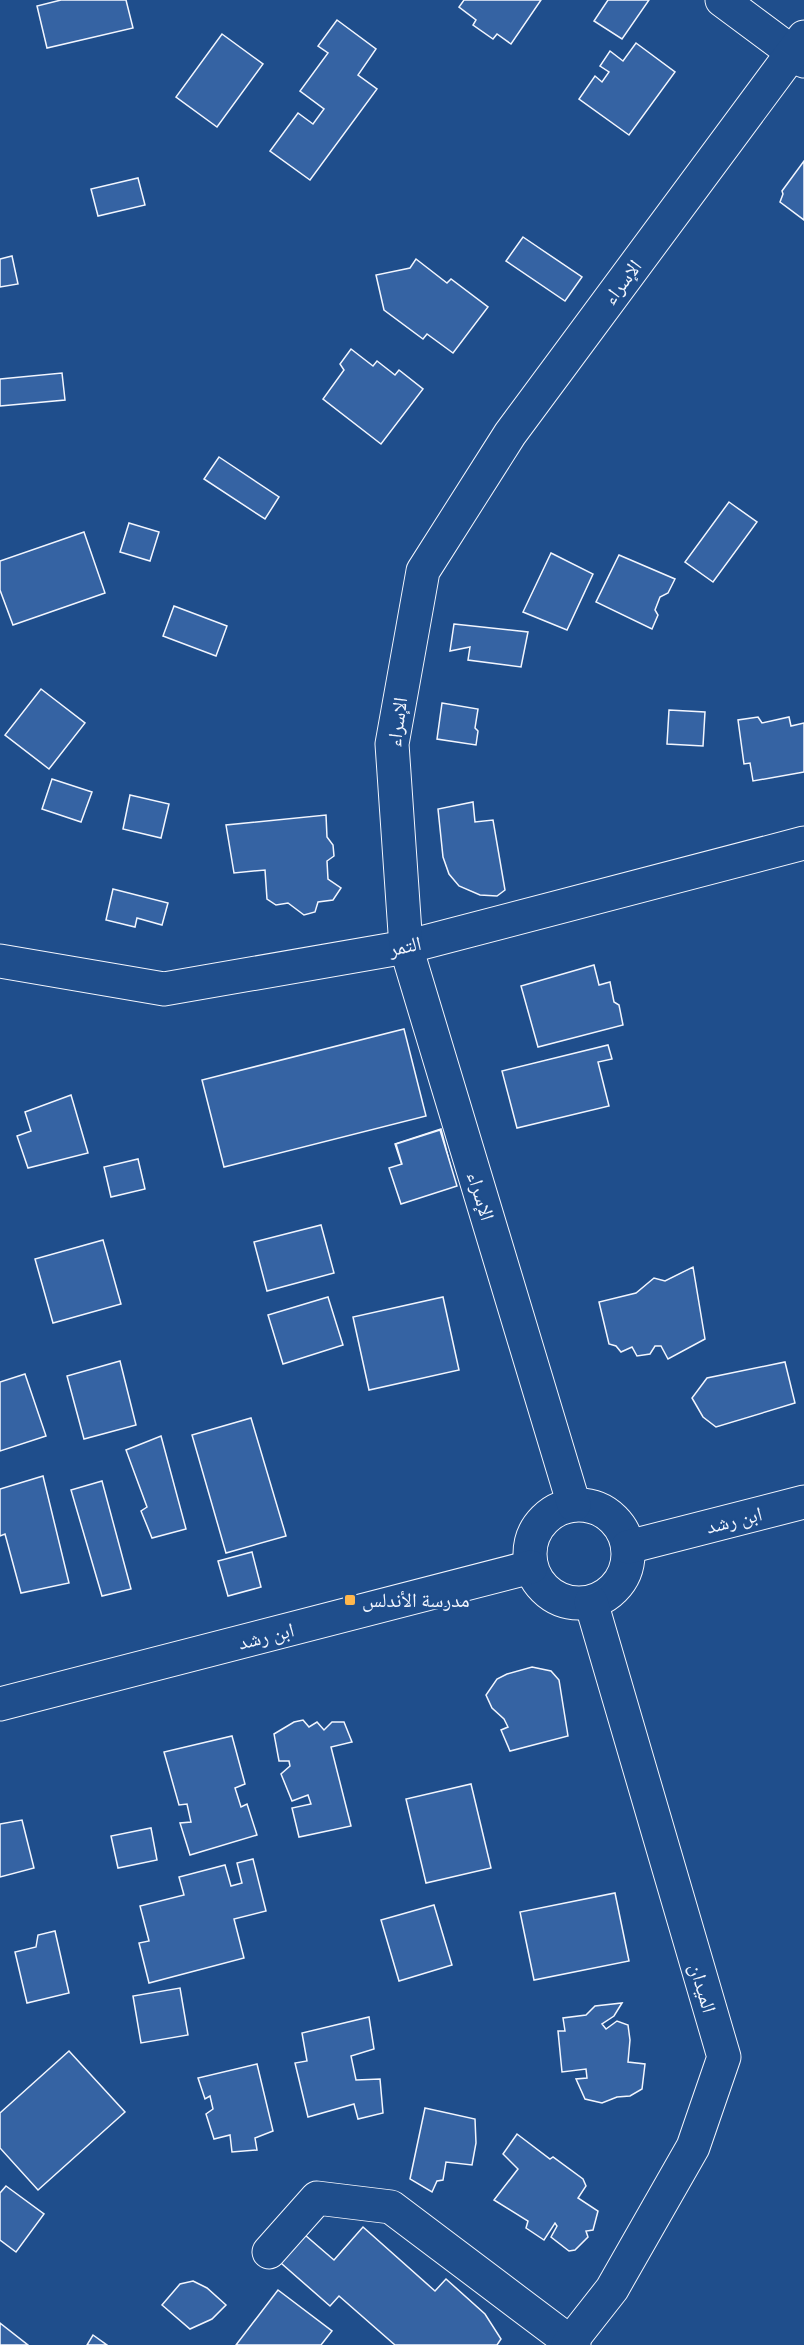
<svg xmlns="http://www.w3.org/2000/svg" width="804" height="2345" viewBox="0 0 804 2345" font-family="'Zilla Slab','Noto Naskh Arabic',serif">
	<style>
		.building { fill: #3563a3; stroke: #f2f6ff; stroke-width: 1.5 }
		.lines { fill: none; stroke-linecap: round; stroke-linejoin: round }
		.minor-casing { stroke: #f2f6ff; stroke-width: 35 }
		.tertiary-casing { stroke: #f2f6ff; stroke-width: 35 }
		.minor { stroke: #1f4e8c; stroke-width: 33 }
		.tertiary { stroke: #1f4e8c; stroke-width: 33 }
		.poi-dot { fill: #ffb74d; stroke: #1f4e8c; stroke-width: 2 }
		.labels { text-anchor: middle; stroke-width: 4.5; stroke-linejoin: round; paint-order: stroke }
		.street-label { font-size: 20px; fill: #f2f6ff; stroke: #1f4e8c }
		.poi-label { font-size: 20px; fill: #f2f6ff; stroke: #1f4e8c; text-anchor: start }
	</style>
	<rect width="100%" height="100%" fill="#1f4e8c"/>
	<g class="building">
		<path d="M61 0H126L133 28 47 48 37 6Z"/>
		<path d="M464 0H541L511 44 497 34 493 39 473 25 476 20 459 7Z"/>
		<path d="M608 0H649L622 39 594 21Z"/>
		<path d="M337 20 376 49 358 75 377 89 310 180 270 151 298 113 313 124 324 109 300 91 328 53 318 46Z"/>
		<path d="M222 34 263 64 217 127 176 97Z"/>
		<path d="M636 43 675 72 629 135 579 99 595 76 602 82 609 72 600 66 610 51 623 61Z"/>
		<path d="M804 161V220L780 202 783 194 782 191Z"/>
		<path d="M138 178 145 205 98 216 91 189Z"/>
		<path d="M523 237 582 277 565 301 506 261Z"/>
		<path d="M12 256 18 284 0 287V259Z"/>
		<path d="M416 259 447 283 451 279 488 307 453 353 427 334 423 339 384 310 376 275 410 268Z"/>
		<path d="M351 349 373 366 377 361 395 375 399 370 423 389 381 444 323 399 344 370 340 364Z"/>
		<path d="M62 373 65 400 0 406V379Z"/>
		<path d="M219 457 279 497 265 519 204 479Z"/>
		<path d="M729 502 757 522 713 582 685 562Z"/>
		<path d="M129 523 159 532 150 561 120 552Z"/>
		<path d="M84 532 105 593 13 625 0 590V561Z"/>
		<path d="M551 553 593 574 567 630 523 612Z"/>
		<path d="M619 555 675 579 668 593 660 597 655 610 658 615 652 629 596 602Z"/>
		<path d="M174 606 227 626 216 656 163 636Z"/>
		<path d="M454 624 528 632 521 667 468 660 470 647 450 651Z"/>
		<path d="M41 689 85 723 49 769 5 735Z"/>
		<path d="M442 703 478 709 475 728 478 731 476 745 437 739Z"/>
		<path d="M669 710 705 712 703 746 667 744Z"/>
		<path d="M758 717 762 723 789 717 791 726 804 723V772L753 781 750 763 744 764 738 720Z"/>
		<path d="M52 779 92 792 81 822 42 809Z"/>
		<path d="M130 795 169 804 161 838 123 829Z"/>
		<path d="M473 802 475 822 493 820 505 890 497 896 480 895 459 886 449 874 443 857 438 809Z"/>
		<path d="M326 815 327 837 333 845 334 856 327 861 328 879 341 888 333 900 318 902 315 912 304 915 288 903 276 905 267 899 265 870 234 873 226 825Z"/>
		<path d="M113 889 168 903 162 925 137 918 135 927 106 920Z"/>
		<path d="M594 965 599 985 610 982 614 1002 619 1005 623 1025 538 1047 521 986Z"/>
		<path d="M404 1029 426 1116 224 1167 202 1080Z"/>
		<path d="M608 1045 612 1059 598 1062 609 1106 517 1128 502 1071Z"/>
		<path d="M71 1095 88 1153 28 1168 17 1136 31 1131 25 1112Z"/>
		<path d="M441 1129 455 1184 404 1200 391 1170 402 1165 395 1144Z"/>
		<path d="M440 1130 457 1186 401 1204 389 1168 402 1164 396 1144Z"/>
		<path d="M138 1159 145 1189 111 1197 104 1167Z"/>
		<path d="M321 1225 334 1273 267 1291 254 1242Z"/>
		<path d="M103 1240 121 1304 53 1323 35 1259Z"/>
		<path d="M693 1267 705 1339 668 1359 661 1346H655L650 1354 637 1356 632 1347 621 1352 616 1346 609 1344 599 1302 636 1293 654 1278 665 1281Z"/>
		<path d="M328 1297 343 1345 283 1364 268 1315Z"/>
		<path d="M443 1297 459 1370 369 1390 353 1317Z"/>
		<path d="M120 1361 136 1425 84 1439 67 1376Z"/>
		<path d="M785 1362 795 1403 716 1427 703 1417 692 1398 707 1378Z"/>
		<path d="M25 1374 46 1436 0 1451V1382Z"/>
		<path d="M251 1418 286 1536 226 1553 192 1435Z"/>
		<path d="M161 1436 186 1529 152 1538 141 1511 147 1507 126 1450Z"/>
		<path d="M43 1476 69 1583 21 1593 5 1534 0 1536V1489Z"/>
		<path d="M102 1481 131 1589 102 1596 71 1490Z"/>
		<path d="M252 1552 261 1587 228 1596 218 1561Z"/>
		<path d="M532 1667 551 1671 559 1680 568 1736 510 1751 501 1730 508 1727 504 1719 492 1708 486 1695 497 1679 507 1674Z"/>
		<path d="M303 1720 309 1727 317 1722 324 1730 332 1722H344L352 1742 331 1747 351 1826 299 1837 292 1808 311 1804 308 1795 292 1801 281 1774 290 1766 289 1761H279L274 1734 294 1722Z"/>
		<path d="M232 1736 245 1784 235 1788 241 1807 247 1804 257 1835 190 1855 180 1823 191 1822 187 1804 179 1805 164 1752Z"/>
		<path d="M471 1784 491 1868 426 1883 406 1799Z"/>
		<path d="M22 1820 34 1868 0 1877V1824Z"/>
		<path d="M151 1828 157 1860 118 1868 111 1836Z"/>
		<path d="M253 1859 266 1911 234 1919 244 1958 149 1983 139 1943 149 1941 140 1906 184 1895 179 1877 225 1865 231 1886 242 1883 237 1863Z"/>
		<path d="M615 1893 629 1961 534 1980 520 1912Z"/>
		<path d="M434 1905 452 1965 399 1981 381 1920Z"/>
		<path d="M55 1931 69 1993 27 2003 15 1952 36 1947 38 1935Z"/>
		<path d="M180 1988 188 2035 141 2043 133 1996Z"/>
		<path d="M622 2003 614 2016 602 2024 606 2029 617 2021 628 2025 630 2040 628 2062 645 2064 642 2089 630 2096 617 2097 602 2103 585 2099 576 2079 587 2078 586 2069 562 2072 558 2031H565L563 2018 586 2015 595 2006Z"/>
		<path d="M369 2017 374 2049 351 2056 356 2080 380 2079 383 2113 358 2119 354 2104 308 2117 295 2063 307 2061 302 2033Z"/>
		<path d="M69 2051 125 2112 38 2190 0 2148V2113Z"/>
		<path d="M257 2064 273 2131 255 2138 257 2150 232 2152 230 2135 214 2139 206 2114 213 2109 210 2096 205 2099 198 2078Z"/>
		<path d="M425 2108 475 2119 476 2143 472 2165 446 2162 443 2180 437 2181 432 2192 410 2179Z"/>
		<path d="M517 2134 550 2159 553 2157 583 2179 586 2186 578 2198 598 2211 593 2230 586 2231 588 2237 575 2250 569 2251 551 2237 557 2226 555 2223 544 2240 526 2228 528 2221 494 2200 518 2169 503 2154Z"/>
		<path d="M6 2186 44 2214 16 2252 0 2240V2193Z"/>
		<path d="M363 2227 435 2291 446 2279 485 2314 501 2339 497 2345H395L339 2296 330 2306 274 2257 298 2229 334 2260Z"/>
		<path d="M193 2281 207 2288 226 2305 212 2319 190 2329 162 2305 180 2284Z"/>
		<path d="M278 2290 332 2331 321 2345H236Z"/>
		<path d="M0 2323 28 2345H0Z"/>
		<path d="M93 2335 107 2345H87Z"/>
	</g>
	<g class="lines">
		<defs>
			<g id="minor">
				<path d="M722 0 804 61"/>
				<path d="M0 961 164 989 406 947 804 843"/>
				<path d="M269 2252 317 2198 391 2207 574 2345"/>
			</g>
			<g id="tertiary">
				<circle cx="579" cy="1554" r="49"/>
				<path d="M574 1505 406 947 392 744 423 571 510 434 804 37"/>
				<path d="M628 1547 804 1502"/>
				<path d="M0 1704 531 1567"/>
				<path d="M568 2345 612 2289 693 2147 724 2057 591 1602"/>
			</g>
		</defs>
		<use href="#minor" class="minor-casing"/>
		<use href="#tertiary" class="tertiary-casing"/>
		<use href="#minor" class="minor"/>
		<use href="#tertiary" class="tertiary"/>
	</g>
	<rect class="poi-dot" x="344" y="1594" width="12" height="12" rx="3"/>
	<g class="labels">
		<g class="street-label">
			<text transform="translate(622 282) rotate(-53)" y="7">الإسراء</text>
			<text transform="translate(397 722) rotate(-82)" y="7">الإسراء</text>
			<text transform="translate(405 946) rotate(-12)" y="7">التمر</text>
			<text transform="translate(481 1196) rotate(73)" y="7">الإسراء</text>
			<text transform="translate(734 1520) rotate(-14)" y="7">ابن رشد</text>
			<text transform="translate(266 1636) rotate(-14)" y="7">ابن رشد</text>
			<text transform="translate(703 1988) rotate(74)" y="7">الميدان</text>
		</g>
		<g class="poi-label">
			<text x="362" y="1607">مدرسة الأندلس</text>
		</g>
	</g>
</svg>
